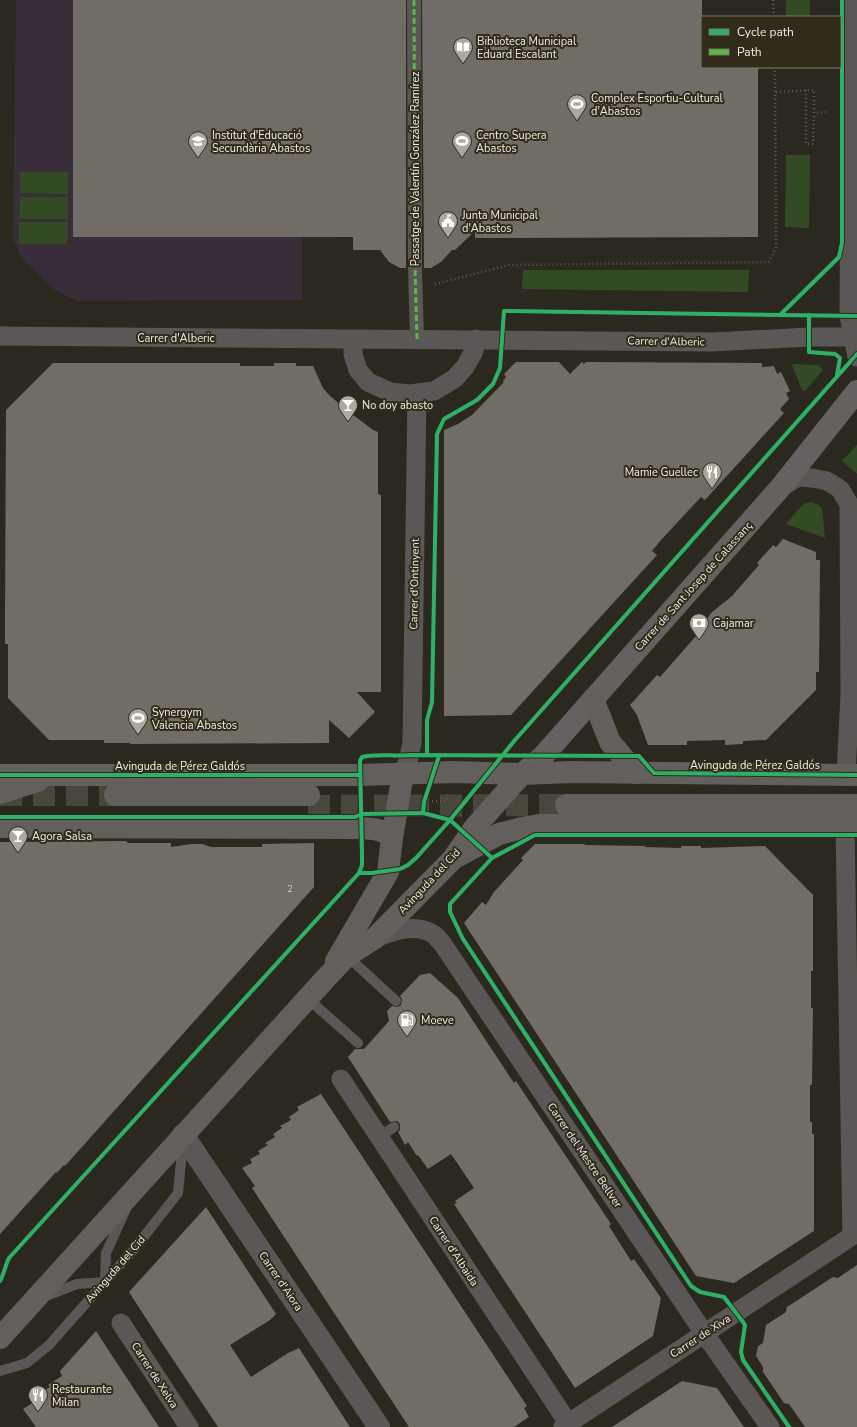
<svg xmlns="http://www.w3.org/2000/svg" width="857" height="1427" viewBox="0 0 857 1427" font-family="'Nunito Sans',sans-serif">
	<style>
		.education { fill: #382d38 }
		.green { fill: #324b25 }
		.building { fill: #716d66 }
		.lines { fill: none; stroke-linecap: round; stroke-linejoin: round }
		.primary-tunnel { stroke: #49463c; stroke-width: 22; stroke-dasharray: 22 11; stroke-linecap: butt }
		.path { stroke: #5c5956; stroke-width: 2.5; stroke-dasharray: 1 3; stroke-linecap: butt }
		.service { stroke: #5b5756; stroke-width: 10 }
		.pedestrian { stroke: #5b5756; stroke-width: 14 }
		.minor { stroke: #5b5756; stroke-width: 19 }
		.tertiary { stroke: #5b5756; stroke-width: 22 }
		.secondary { stroke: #656160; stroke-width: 22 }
		.primary { stroke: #625f5d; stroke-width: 22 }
		.quiet { stroke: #58b947; stroke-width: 3; stroke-dasharray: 6 3; stroke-linecap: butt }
		.cycleway-casing { stroke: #302b1a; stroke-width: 6 }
		.cycleway { stroke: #2db169; stroke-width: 4 }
		.labels { text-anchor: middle; stroke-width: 4; stroke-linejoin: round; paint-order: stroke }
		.number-label { font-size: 9px; fill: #d0cdc3 }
		.poi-label { font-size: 11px; fill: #f0ede2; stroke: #302b1a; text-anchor: start }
		.street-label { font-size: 11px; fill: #f0ede2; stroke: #302b1a }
	</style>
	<rect width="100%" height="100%" fill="#2b281f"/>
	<path class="education" d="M16 0H350L353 237 302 238V300L76 301 55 290 21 257 13 239Z"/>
	<g class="green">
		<rect x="786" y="0" width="24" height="17"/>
		<path d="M786 155H810L809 228 785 227Z"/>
		<path d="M20 172H68V194L20 193Z"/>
		<path d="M20 197H68V219H19Z"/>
		<path d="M19 222H68L67 244H19Z"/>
		<path d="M523 270H749L748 292 522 289Z"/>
		<path d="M793 364 819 365 823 370 805 391 802 390 792 365Z"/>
		<path d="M857 445V474L842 461Z"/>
		<path d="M811 502 819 505 822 509 825 538 786 524 803 504Z"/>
	</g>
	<g class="building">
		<path d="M73 0H406V268H400L389 262 380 250H353V237H73Z"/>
		<path d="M422 0H702V67H758V237L475 238V231L455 250H452L441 262 431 268H424Z"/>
		<path d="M516 362H559L570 374 582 362 584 364 586 362 762 363V367L774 366 777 374 781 372 790 391 786 393 789 399 780 409 784 413 705 500 701 497 661 540 652 551 657 555 511 715 444 716V430L458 424 472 415 504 382 503 381 506 377 504 374Z"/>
		<path d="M53 363H240V366H274V363H296V366H313L323 388 329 395 348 411 373 430 378 432V494L381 495V692H357L375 712 349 738 329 720V743L130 744V743H104V740H49L8 698V644H5V620L6 410Z"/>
		<path d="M783 539 816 552V560H820L819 672H816V690L766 740 743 741V744L725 745V740L687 741V745H648L637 715 630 705 657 675 660 677 696 636 711 613 732 596 759 565 757 563 773 545 776 547Z"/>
		<path d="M126 841 128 843H171V847L191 844H202L211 847H262V844L314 843V887L65 1166 64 1165 57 1173 56 1172 0 1234V842Z"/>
		<path d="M535 844H584L585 845 645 846V847L681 848V846H701V848L765 846 813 895V971H811V1008H813L812 1085H810V1122H812V1134H814V1231L734 1283 696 1276 464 923 482 902 486 905 494 892 523 860 521 858Z"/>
		<path d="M430 973 458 998 514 1083 516 1081 611 1224 609 1226 631 1261 634 1259 661 1298 653 1336 575 1388 454 1204 457 1203 455 1201 474 1188 451 1154 428 1169 418 1155 417 1156 408 1142 405 1145 398 1132 400 1130V1124L397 1121 390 1122 348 1057 355 1049H364L389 1021 387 1011 392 1006 398 1007 401 1005 402 999 400 996 420 975Z"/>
		<path d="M321 1094 527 1406 524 1408 529 1417 514 1427H409L252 1188 255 1186 242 1168 252 1163 250 1159 260 1154 258 1151 268 1145 265 1143 275 1137 273 1134 282 1128 280 1126 291 1120 289 1117 299 1110 297 1107Z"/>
		<path d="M206 1207 276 1314 270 1320 230 1345 251 1377 288 1353 299 1348 350 1427H218L160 1340 129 1292Z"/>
		<path d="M857 1265V1427H805L789 1404 784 1403 763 1372V1367L756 1356 758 1346 763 1343 766 1325 786 1312 787 1307 833 1277 838 1278Z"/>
		<path d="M96 1331 111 1354 159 1427H36L23 1409 40 1398 38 1395 50 1387 48 1385 62 1376 60 1371Z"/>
		<path d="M682 1381 717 1388 744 1427H612Z"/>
	</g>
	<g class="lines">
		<g class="primary-tunnel">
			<path d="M0 795H115"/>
			<path d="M308 806 566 805"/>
		</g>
		<g class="path">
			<path d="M773 0 774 17"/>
			<path d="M806 90V144H813L814 113"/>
			<path d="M776 92 814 90V113L826 112"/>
			<path d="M435 284 509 265 769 262 776 248 775 67"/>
			<path d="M432 801H446L448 794"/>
		</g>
		<g class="service">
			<path d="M347 956 396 1001"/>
			<path d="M307 998 358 1043"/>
			<path d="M379 1137 394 1127"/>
			<path d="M46 1296 77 1284 105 1282 106 1253 126 1209"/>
			<path d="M0 1371 27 1363 49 1345 135 1248 178 1193 183 1141"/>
		</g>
		<path class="pedestrian" d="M414 0 415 268 417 339"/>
		<g class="minor">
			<path d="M851 0 849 316 857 357"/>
			<path d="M0 336 712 342 809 337H857"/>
			<path d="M353 339V354L358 370 368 382 390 392 410 394 434 391 454 379 465 367 474 351 476 339"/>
			<path d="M780 488 798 477 812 478 827 481 840 489 849 504 850 694 846 775"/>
			<path d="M403 774 408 761 412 743 417 393"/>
			<path d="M845 826 852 1236"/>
			<path d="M375 938C393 931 415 923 433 934 436 936 439 940 442 943L704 1333 770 1427"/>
			<path d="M341 1079 568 1423"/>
			<path d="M121 1323 189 1427"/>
			<path d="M563 1427 852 1236 857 1234"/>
		</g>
		<path class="tertiary" d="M183 1135 379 1427"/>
		<path class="secondary" d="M522 774 543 756 780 488 857 391"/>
		<g class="primary">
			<path d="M593 699 610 742 636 773"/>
			<path d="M0 775H360L454 772 522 774 571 772 857 775"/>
			<path d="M0 793 28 784 38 781"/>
			<path d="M115 795H309"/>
			<path d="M566 805H857"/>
			<path d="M0 827 362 828C373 829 384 829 392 838"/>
			<path d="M458 856 499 834 522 828 539 825 857 826"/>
			<path d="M336 961 388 872 392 838 403 774"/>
			<path d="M0 1338 326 978 347 956 375 938 452 860 475 827 522 774"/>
		</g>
		<path class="quiet" d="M414 0 415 268 417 339"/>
		<defs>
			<g id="cycleway">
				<path d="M780 315 839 257 842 243V0"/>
				<path d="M809 315V352L835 354 840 358 837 375"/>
				<path d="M427 755V720L432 702 437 434 444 419 477 400 493 384 500 368 504 311 857 316"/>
				<path d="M0 775H360"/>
				<path d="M423 813 424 802 439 756"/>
				<path d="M0 817H355L362 814 423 813 450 820 492 858"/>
				<path d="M359 873H372L400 869 408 865 416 858 450 820 515 740 857 354"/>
				<path d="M0 1281C4 1274 5 1266 9 1258L359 873 362 865V854L360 761 362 757C377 753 394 757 410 755L639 756 654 773 857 775"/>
				<path d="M789 1427 743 1360 741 1352 745 1325 743 1322 724 1297 700 1292 691 1286 463 939 450 912V904L492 858 535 835H857"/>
			</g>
		</defs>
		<use href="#cycleway" class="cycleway-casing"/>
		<use href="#cycleway" class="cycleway"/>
	</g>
	<defs>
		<symbol id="library-pin" viewBox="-11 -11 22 30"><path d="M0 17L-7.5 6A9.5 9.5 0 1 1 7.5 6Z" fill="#aba89e" stroke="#302b1a"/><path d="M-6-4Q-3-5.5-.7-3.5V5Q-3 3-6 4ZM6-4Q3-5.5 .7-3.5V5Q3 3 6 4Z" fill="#fff"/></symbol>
		<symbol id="stadium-pin" viewBox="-11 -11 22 30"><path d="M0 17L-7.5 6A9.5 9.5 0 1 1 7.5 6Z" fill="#aba89e" stroke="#302b1a"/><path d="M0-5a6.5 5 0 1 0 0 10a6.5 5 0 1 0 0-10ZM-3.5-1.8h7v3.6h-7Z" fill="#fff"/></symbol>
		<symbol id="school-pin" viewBox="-11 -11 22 30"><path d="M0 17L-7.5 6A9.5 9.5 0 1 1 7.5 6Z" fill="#aba89e" stroke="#302b1a"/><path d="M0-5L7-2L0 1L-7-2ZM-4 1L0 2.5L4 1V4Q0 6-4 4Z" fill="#fff"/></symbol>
		<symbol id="civic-pin" viewBox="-11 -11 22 30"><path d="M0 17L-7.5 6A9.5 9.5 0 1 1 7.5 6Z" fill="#aba89e" stroke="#302b1a"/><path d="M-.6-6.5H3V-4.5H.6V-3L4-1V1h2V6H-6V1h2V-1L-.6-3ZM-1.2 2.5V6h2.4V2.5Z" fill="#fff"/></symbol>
		<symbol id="bar-pin" viewBox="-11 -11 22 30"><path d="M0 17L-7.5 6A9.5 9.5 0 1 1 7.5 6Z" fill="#aba89e" stroke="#302b1a"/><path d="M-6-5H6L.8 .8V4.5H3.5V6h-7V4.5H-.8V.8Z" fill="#fff"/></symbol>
		<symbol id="restaurant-pin" viewBox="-11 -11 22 30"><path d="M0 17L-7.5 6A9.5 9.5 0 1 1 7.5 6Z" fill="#aba89e" stroke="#302b1a"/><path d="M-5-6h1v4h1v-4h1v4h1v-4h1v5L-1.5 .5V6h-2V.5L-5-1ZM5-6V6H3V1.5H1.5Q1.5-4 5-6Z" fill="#fff"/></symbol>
		<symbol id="bank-pin" viewBox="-11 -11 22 30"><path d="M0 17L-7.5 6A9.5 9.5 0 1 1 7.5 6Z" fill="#aba89e" stroke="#302b1a"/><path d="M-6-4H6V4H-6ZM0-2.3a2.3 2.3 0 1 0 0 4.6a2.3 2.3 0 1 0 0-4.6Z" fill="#fff"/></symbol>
		<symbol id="fuel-pin" viewBox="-11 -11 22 30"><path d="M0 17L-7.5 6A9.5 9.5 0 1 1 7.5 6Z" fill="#aba89e" stroke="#302b1a"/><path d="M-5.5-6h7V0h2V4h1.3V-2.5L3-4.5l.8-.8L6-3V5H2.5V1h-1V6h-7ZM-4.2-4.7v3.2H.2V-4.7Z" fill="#fff"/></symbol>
	</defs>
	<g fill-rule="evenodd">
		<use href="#library-pin" x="452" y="36" width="22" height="30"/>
		<use href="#stadium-pin" x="566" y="93" width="22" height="30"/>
		<use href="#school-pin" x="187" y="130" width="22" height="30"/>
		<use href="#stadium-pin" x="451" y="130" width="22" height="30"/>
		<use href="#civic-pin" x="437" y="210" width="22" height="30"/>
		<use href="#bar-pin" x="337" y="394" width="22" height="30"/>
		<use href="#restaurant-pin" x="701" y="461" width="22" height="30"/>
		<use href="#bank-pin" x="688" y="612" width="22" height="30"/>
		<use href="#stadium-pin" x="127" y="707" width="22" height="30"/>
		<use href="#bar-pin" x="7" y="825" width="22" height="30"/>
		<use href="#fuel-pin" x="396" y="1009" width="22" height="30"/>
		<use href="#restaurant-pin" x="27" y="1384" width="22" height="30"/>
	</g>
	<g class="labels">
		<g class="number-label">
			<text x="290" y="892">2</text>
		</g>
		<g class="poi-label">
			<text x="477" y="45">Biblioteca Municipal<tspan x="477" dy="13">Eduard Escalant</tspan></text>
			<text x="591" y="102">Complex Esportiu-Cultural<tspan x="591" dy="13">d'Abastos</tspan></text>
			<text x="212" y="139">Institut d'Educació<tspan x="212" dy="13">Secundària Abastos</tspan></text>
			<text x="476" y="139">Centro Supera<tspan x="476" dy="13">Abastos</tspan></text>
			<text x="462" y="219">Junta Municipal<tspan x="462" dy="13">d'Abastos</tspan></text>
			<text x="362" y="409">No doy abasto</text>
			<text x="698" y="476" text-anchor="end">Mamie Guellec</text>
			<text x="713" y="627">Cajamar</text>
			<text x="152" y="716">Synergym<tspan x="152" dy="13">Valencia Abastos</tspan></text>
			<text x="32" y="840">Agora Salsa</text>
			<text x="421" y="1024">Moeve</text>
			<text x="52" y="1393">Restaurante<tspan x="52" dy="13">Milan</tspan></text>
		</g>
		<g class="street-label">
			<text transform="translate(415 169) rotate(-90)" y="4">Passatge de Valentín González Ramírez</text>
			<text x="176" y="342">Carrer d'Alberic</text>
			<text transform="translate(666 341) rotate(1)" y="4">Carrer d'Alberic</text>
			<text transform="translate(414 584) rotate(-89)" y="4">Carrer d'Ontinyent</text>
			<text transform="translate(693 586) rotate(-48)" y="4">Carrer de Sant Josep de Calassanç</text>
			<text x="755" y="769">Avinguda de Pérez Galdós</text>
			<text x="180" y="770">Avinguda de Pérez Galdós</text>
			<text transform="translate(429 881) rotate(-47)" y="4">Avinguda del Cid</text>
			<text transform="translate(585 1155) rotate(56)" y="4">Carrer del Mestre Bellver</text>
			<text transform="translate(454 1251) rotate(57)" y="4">Carrer d'Albaida</text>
			<text transform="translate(115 1269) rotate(-49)" y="4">Avinguda del Cid</text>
			<text transform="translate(281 1281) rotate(56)" y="4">Carrer d'Aiora</text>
			<text transform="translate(700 1336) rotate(-33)" y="4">Carrer de Xiva</text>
			<text transform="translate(155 1375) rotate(57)" y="4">Carrer de Xelva</text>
		</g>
	</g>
	<rect x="701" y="16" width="140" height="52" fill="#302b1a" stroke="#7d796a"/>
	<rect x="709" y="29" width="20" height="6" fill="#2db169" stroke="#7d796a"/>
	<text x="737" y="36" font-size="12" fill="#f0ede2">Cycle path</text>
	<rect x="709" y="49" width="20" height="6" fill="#58b947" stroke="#7d796a"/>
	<text x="737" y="56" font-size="12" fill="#f0ede2">Path</text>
</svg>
